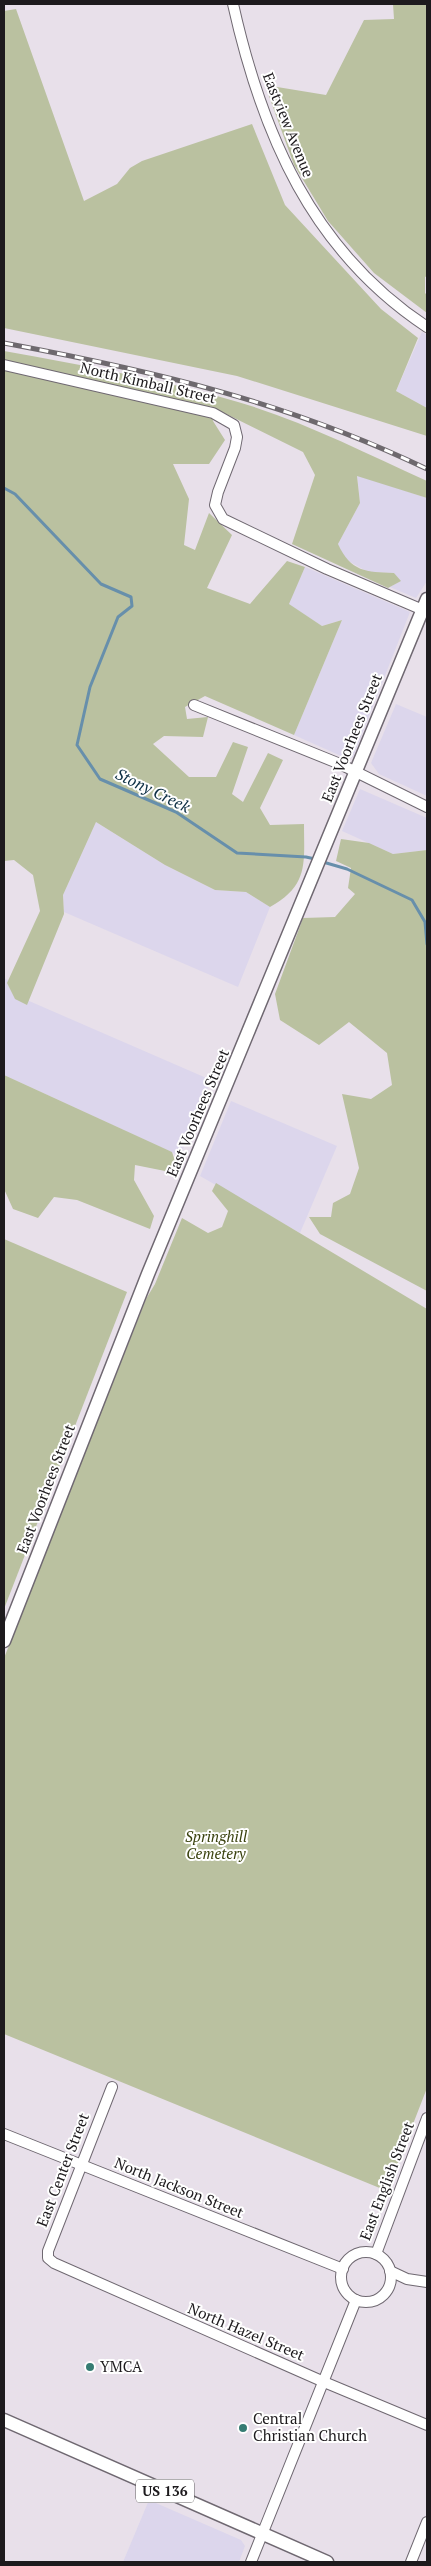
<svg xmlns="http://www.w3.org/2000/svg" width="431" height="2566" viewBox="0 0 431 2566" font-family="'PT Serif',serif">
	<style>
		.commercial { fill: #dcd6ec }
		.green { fill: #bac1a0 }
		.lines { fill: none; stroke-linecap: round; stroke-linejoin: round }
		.stream { stroke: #678fab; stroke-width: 3 }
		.minor-casing { stroke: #6f6871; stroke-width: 12 }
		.major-casing { stroke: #6f6871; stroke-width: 15 }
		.minor { stroke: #fff; stroke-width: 10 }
		.major { stroke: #fff; stroke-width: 12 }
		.rail-casing { stroke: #6e696e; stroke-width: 5 }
		.rail { stroke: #fff; stroke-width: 3; stroke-dasharray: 9; stroke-linecap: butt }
		.poi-dot { fill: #367c73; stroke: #fff; stroke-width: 2 }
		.labels { text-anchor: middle; stroke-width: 4; stroke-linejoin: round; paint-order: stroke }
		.shield { fill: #fff; stroke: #615f61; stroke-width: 1 }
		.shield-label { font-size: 14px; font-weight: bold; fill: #1d1a1d }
		.street-label { font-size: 15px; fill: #1d1a1d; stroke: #fff }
		.park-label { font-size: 15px; font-style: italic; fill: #39410d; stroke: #fff }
		.poi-label { font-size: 15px; fill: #1d1a1d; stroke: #fff; text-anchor: start }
		.water-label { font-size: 16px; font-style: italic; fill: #0d2f44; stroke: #fff }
	</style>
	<rect width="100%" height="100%" fill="#e8e0ea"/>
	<g class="commercial">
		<path d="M422 332 427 335V408L396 391Z"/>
		<path d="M357 475 427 498V581L416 598 390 587 400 581 394 573 368 572 345 559 338 544 360 503Z"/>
		<path d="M305 567 410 612 353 757 348 759 294 735 342 620 322 626 288 604Z"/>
		<path d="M396 704 427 717V796L379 774 371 763Z"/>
		<path d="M360 789 427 818V850L393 854 342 831Z"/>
		<path d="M96 822 165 865 215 890 246 892 270 907 238 987 64 912 63 895Z"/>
		<path d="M4 978 9 981 7 983 13 994 211 1080 180 1156 4 1075Z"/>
		<path d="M231 1101 337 1146 300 1233 200 1176Z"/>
		<path d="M149 2500 241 2540 245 2546 239 2562H123Z"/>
	</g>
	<g class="green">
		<path d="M393 4H427V276L425 277V293L427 295V313L374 273 328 221 294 165 265 85 326 95 364 20 394 19Z"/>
		<path d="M16 9 84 201 117 184 130 168 142 161 252 124 285 205 381 309 418 338 396 391 427 408V436L237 376 4 328V11Z"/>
		<path d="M4 351C82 365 161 379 238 402 303 421 365 453 427 481V498L357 476 360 503 338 544C351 572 366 572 394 573L401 581 388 588 292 544 315 475 303 452 210 406 213 421 225 440 209 464H173L189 499 184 545 195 550 209 513 232 535 207 588 250 604 287 561 305 567 289 604 322 626 342 620 294 735 205 696 185 707 187 719 208 717 203 737 164 736 153 744 189 777H216L233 742 248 747 232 794 243 802 268 753 283 760 260 808 270 825 304 824C304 863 309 885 270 907L246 892 215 890 165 865 96 822 63 895 64 914 27 1005 15 999 7 983 40 911 33 875 14 860 4 861Z"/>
		<path d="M341 839 369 843 393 854 427 850V1291L320 1234 309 1217H331L333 1203 350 1194 359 1168 342 1094 371 1099 392 1085 387 1053 349 1022 319 1045 280 1020 275 994 303 918 335 917 355 894 348 888 351 868 336 861Z"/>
		<path d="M4 1075 172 1152 176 1164 165 1171 135 1165 134 1180 154 1216 150 1229 77 1200 54 1197 38 1218 13 1209 4 1189Z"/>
		<path d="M216 1183 427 1309V2088L387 2191 4 2034V1658L146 1299 155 1284 182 1218 208 1233 222 1227 228 1211 212 1191Z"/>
		<path d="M4 1239 127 1292 4 1609Z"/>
	</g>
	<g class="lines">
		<g class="stream">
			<path d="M4 488 15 494 101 584 131 597 132 606 118 617 90 687 77 745 100 779 176 812 237 853 306 857 315 859"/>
			<path d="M323 862 347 869 412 900 425 922 427 944"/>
		</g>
		<defs>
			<g id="minor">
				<path d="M233 4C262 134 312 251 427 327"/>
				<path d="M4 365 213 413 234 425 237 437 235 448 218 492 215 505 223 519 327 569 423 610"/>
				<path d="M194 705 340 764 427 807"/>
				<path d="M112 2087 48 2251V2258L54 2263 324 2382 427 2425"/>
				<path d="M4 2134 343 2269"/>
				<circle cx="366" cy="2277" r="25"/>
				<path d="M376 2254 427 2118"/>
				<path d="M390 2271 407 2279 427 2282"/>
				<path d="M251 2562 356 2300"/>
				<path d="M411 2562 427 2522"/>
			</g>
			<g id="major">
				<path d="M4 1641 148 1274 427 599"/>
				<path d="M4 2420 327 2562"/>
			</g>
		</defs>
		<use href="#minor" class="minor-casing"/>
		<use href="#major" class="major-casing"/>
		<use href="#minor" class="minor"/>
		<use href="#major" class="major"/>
		<defs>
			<path id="rail" d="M4 343C154 371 288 402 427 469"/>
		</defs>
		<use href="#rail" class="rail-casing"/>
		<use href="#rail" class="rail"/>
	</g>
	<g class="poi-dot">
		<circle cx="90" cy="2367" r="5"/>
		<circle cx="243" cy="2428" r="5"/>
	</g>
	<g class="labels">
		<rect class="shield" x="136" y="2479.5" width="58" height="23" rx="4"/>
		<g class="shield-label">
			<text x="165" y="2496">US 136</text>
		</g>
		<g class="street-label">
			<text transform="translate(288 125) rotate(68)" y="5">Eastview Avenue</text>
			<text transform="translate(148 383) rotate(13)" y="5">North Kimball Street</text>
			<text transform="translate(352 738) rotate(-68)" y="5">East Voorhees Street</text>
			<text transform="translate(198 1113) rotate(-67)" y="5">East Voorhees Street</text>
			<text transform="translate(46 1489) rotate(-69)" y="5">East Voorhees Street</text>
			<text transform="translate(63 2170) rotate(-69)" y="5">East Center Street</text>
			<text transform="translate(387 2181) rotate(-69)" y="5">East English Street</text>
			<text transform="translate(179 2188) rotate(22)" y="5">North Jackson Street</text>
			<text transform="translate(246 2332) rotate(23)" y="5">North Hazel Street</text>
		</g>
		<g class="park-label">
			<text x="216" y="1842">Springhill<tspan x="216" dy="17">Cemetery</tspan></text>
		</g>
		<g class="poi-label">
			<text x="100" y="2372">YMCA</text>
			<text x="253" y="2424">Central<tspan x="253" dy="17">Christian Church</tspan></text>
		</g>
		<g class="water-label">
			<text transform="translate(153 790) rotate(26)" y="6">Stony Creek</text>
		</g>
	</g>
	<rect width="431" height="2566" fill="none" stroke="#1d1a1d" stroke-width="10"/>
</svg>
